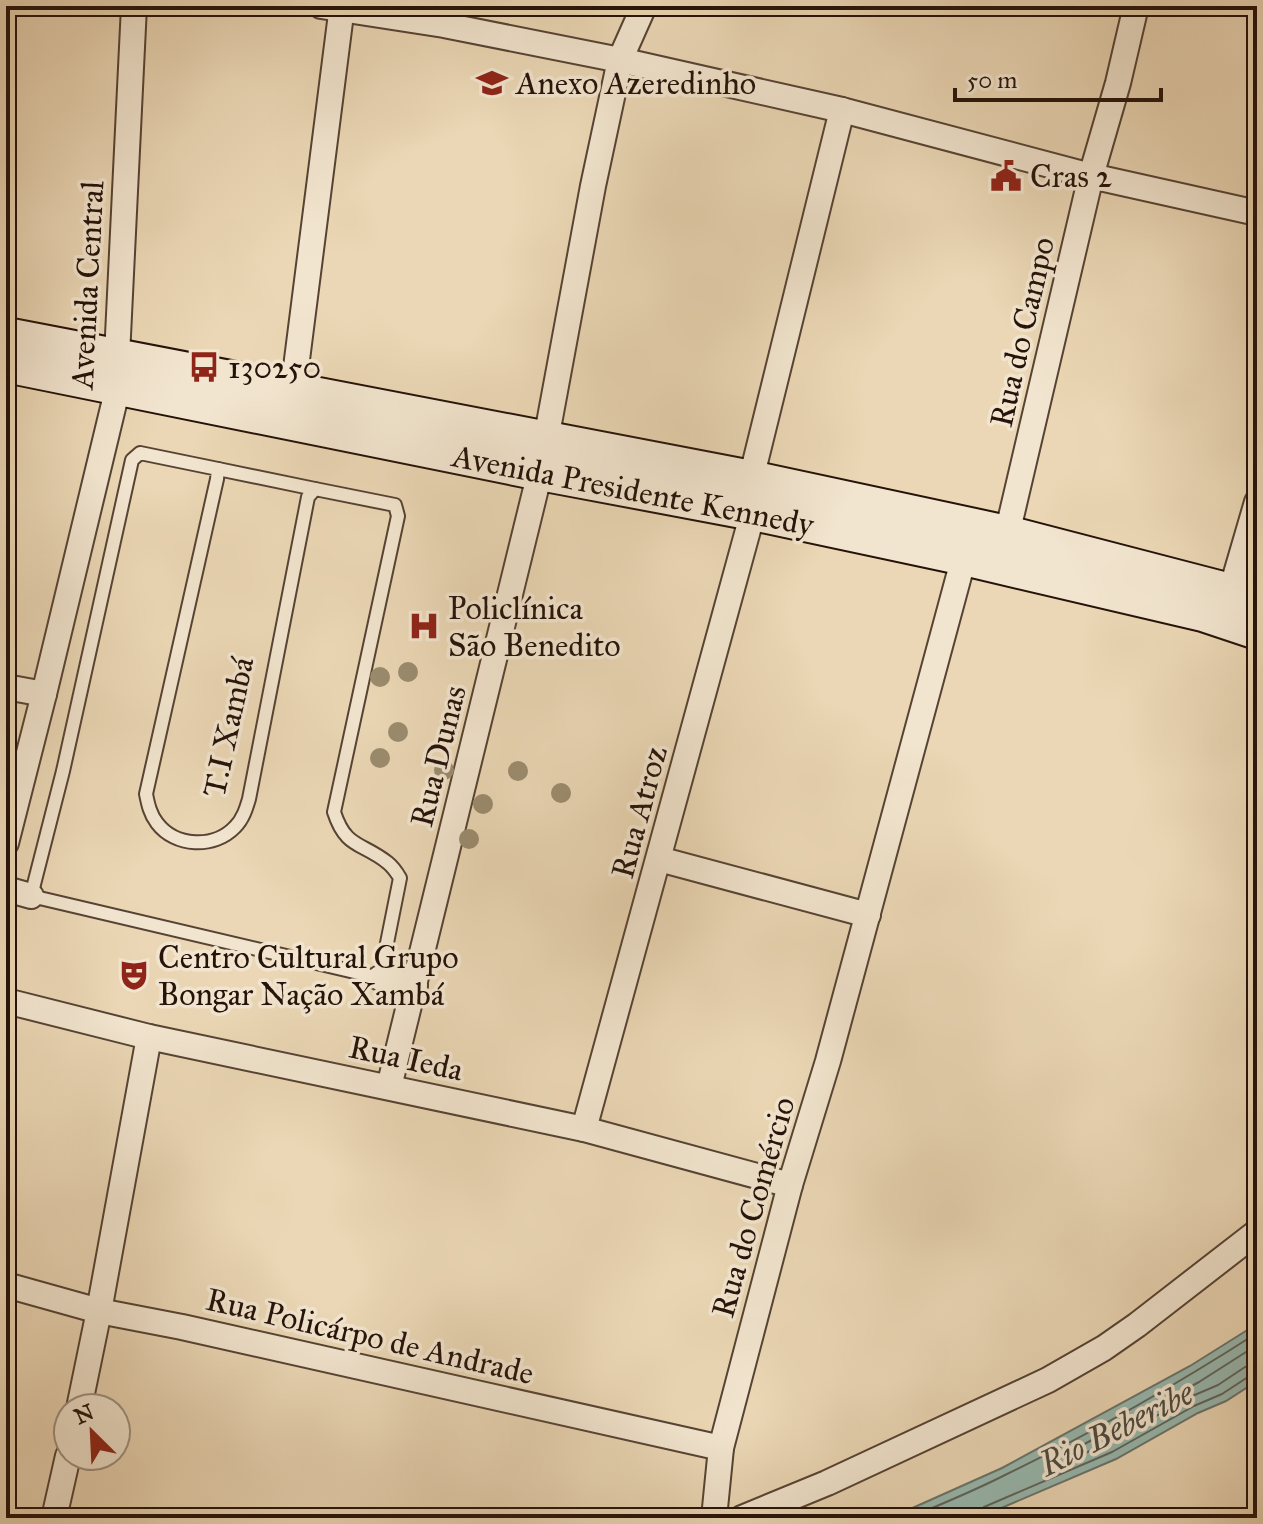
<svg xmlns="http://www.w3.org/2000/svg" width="1263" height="1524" viewBox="0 0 1263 1524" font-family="'IM FELL Great Primer',serif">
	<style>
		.water { fill: #98b9b0; stroke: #6a766d; stroke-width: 2 }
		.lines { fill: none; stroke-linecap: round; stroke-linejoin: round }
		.shore { stroke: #5e665c; stroke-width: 2 }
		.service-casing { stroke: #564334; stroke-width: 16 }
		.minor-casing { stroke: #564334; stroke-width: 28 }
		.secondary-casing { stroke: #251209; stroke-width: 40 }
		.service { stroke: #f2e5cf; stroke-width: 12 }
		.minor { stroke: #f2e5cf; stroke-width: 24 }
		.secondary { stroke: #f2e5cf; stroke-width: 36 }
		.tree { fill: #9b8c6f }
		.labels { text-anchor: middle; stroke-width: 7; stroke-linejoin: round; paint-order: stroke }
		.poi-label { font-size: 32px; fill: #251209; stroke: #f2e5cf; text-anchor: start }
		.street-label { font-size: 32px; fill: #251209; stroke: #f2e5cf }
		.water-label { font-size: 34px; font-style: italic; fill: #4d4c43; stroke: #f2e5cf }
	</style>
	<rect width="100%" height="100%" fill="#ebd7b5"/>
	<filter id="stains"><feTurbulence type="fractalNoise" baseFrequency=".0025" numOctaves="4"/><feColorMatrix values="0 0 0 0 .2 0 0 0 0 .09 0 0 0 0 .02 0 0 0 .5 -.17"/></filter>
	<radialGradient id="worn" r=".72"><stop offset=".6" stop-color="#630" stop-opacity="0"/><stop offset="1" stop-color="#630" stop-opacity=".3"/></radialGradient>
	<path class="water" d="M1257 1324V1381L1226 1401 1198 1413 1116 1459 978 1518H890L1002 1468 1190 1366Z"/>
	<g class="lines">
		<g class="shore">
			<path d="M1257 1345 1199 1382 1079 1447 1078 1452 1083 1454 1108 1443 1190 1397 1218 1385 1245 1367 1257 1365"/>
			<path d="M909 1518C941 1504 974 1491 1005 1475 1092 1433 1176 1385 1257 1333"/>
			<path d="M979 1518V1512L984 1507 1112 1452 1194 1406 1222 1394 1251 1375H1257"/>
		</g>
		<defs>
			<g id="service">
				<path d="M140 453 218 469 217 479 146 794C148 804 150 814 157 823 175 847 214 849 235 827 243 819 246 809 249 799L308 497 315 489 395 505 398 516 334 812C346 849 362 842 388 863 393 867 397 873 400 878L380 978 31 896 63 771 132 460Z"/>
				<path d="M218 469 315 489"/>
			</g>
			<g id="minor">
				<path d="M321 6 444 25 620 60 842 110 1091 176 1257 213"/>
				<path d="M293 391 342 6"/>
				<path d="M751 479 842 110"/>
				<path d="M1007 534 1091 176 1118 83 1136 6"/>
				<path d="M1231 591 1257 502"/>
				<path d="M6 687 44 694"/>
				<path d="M6 843 44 694 118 387 117 356 134 6"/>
				<path d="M659 859 868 915"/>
				<path d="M6 889 31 896"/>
				<path d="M380 978 415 986"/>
				<path d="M6 1001 149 1037 584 1129 790 1185"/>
				<path d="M389 1087 540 472 593 186 620 60 644 6"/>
				<path d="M584 1129 753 512"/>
				<path d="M6 1285 99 1311 182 1327 721 1448"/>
				<path d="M79 1408 99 1311 149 1037"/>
				<path d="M54 1518 68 1456"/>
				<path d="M714 1518 721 1448 790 1185 828 1061 964 557"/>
				<path d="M742 1518 827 1483 1048 1380 1104 1348 1137 1325 1257 1232"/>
			</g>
			<g id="secondary">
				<path d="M6 336 751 479 1007 534 1257 599"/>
				<path d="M6 364 540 472 753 512 964 557 1203 613 1257 631"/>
			</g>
		</defs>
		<use href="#service" class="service-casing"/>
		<use href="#minor" class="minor-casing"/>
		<use href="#secondary" class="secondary-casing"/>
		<use href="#service" class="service"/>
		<use href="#minor" class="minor"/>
		<use href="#secondary" class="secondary"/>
	</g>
	<g class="tree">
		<circle cx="408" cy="672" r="10"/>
		<circle cx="380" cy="677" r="10"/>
		<circle cx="398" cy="732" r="10"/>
		<circle cx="380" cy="758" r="10"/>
		<circle cx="444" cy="770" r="10"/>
		<circle cx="518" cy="771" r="10"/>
		<circle cx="561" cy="793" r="10"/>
		<circle cx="483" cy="804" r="10"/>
		<circle cx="469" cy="839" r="10"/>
	</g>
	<defs>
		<symbol id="school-bare" viewBox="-9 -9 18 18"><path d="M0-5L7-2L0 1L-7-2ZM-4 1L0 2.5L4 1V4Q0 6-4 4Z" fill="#8f2418" stroke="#f2e5cf" stroke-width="2.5" paint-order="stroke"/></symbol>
		<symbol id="civic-bare" viewBox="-9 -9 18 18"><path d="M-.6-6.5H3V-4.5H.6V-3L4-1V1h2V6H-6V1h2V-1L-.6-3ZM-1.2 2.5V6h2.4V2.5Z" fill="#8f2418" stroke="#f2e5cf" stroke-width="2.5" paint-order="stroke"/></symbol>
		<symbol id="bus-bare" viewBox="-9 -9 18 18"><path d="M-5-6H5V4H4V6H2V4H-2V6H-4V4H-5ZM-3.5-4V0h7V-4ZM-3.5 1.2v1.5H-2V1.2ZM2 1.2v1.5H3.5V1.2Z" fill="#8f2418" stroke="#f2e5cf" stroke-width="2.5" paint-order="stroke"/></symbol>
		<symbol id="hospital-bare" viewBox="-9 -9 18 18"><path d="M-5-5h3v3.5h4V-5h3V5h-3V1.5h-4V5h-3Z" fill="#8f2418" stroke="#f2e5cf" stroke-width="2.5" paint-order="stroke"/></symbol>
		<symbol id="theatre-bare" viewBox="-9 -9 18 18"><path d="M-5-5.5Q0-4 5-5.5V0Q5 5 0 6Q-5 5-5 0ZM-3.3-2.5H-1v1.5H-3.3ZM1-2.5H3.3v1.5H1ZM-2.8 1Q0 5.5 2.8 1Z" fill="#8f2418" stroke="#f2e5cf" stroke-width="2.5" paint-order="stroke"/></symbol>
	</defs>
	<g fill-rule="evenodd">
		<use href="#school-bare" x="470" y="61" width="44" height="44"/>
		<use href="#civic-bare" x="984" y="154" width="44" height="44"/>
		<use href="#bus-bare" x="182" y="345" width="44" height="44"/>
		<use href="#hospital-bare" x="402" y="604" width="44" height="44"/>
		<use href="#theatre-bare" x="112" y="953" width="44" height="44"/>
	</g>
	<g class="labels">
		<g class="poi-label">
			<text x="516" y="94">Anexo Azeredinho</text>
			<text x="1030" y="187">Cras 2</text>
			<text x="228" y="378">130250</text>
			<text x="448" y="619">Policlínica<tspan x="448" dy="37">São Benedito</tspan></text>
			<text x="158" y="968">Centro Cultural Grupo<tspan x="158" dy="37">Bongar Nação Xambá</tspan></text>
		</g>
		<g class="street-label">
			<text transform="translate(87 285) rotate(-87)" y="11">Avenida Central</text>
			<text transform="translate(1022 332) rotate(-77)" y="11">Rua do Campo</text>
			<text transform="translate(633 490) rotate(11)" y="11">Avenida Presidente Kennedy</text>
			<text transform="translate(228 727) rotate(-78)" y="11">T.I Xambá</text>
			<text transform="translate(438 756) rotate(-76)" y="11">Rua Dunas</text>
			<text transform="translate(639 812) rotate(-75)" y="11">Rua Atroz</text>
			<text transform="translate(406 1058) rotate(12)" y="11">Rua Ieda</text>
			<text transform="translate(753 1207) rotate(-74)" y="11">Rua do Comércio</text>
			<text transform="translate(370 1336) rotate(13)" y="11">Rua Policárpo de Andrade</text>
		</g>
		<g class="water-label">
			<text transform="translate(1116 1428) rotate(-27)" y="12">Rio Beberibe</text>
		</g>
	</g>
	<rect width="1263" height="1524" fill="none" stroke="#ebd7b5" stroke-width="32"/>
	<rect x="8" y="8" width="1247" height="1508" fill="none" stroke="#251209" stroke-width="4"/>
	<rect x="16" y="16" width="1231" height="1492" fill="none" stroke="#251209" stroke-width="2"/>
	<g transform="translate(92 1432) rotate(336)"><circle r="38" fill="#f2e5cf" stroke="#a09180" stroke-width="2"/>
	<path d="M0-6L14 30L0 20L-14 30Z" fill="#8f2418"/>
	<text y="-12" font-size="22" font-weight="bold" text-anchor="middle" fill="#251209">N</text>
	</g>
	<path d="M955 88v12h206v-12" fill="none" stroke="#251209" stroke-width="4"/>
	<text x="967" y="88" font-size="24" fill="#251209" stroke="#f2e5cf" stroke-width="6" paint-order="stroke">50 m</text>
	<rect width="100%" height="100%" filter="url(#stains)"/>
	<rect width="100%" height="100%" fill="url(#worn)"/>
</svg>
